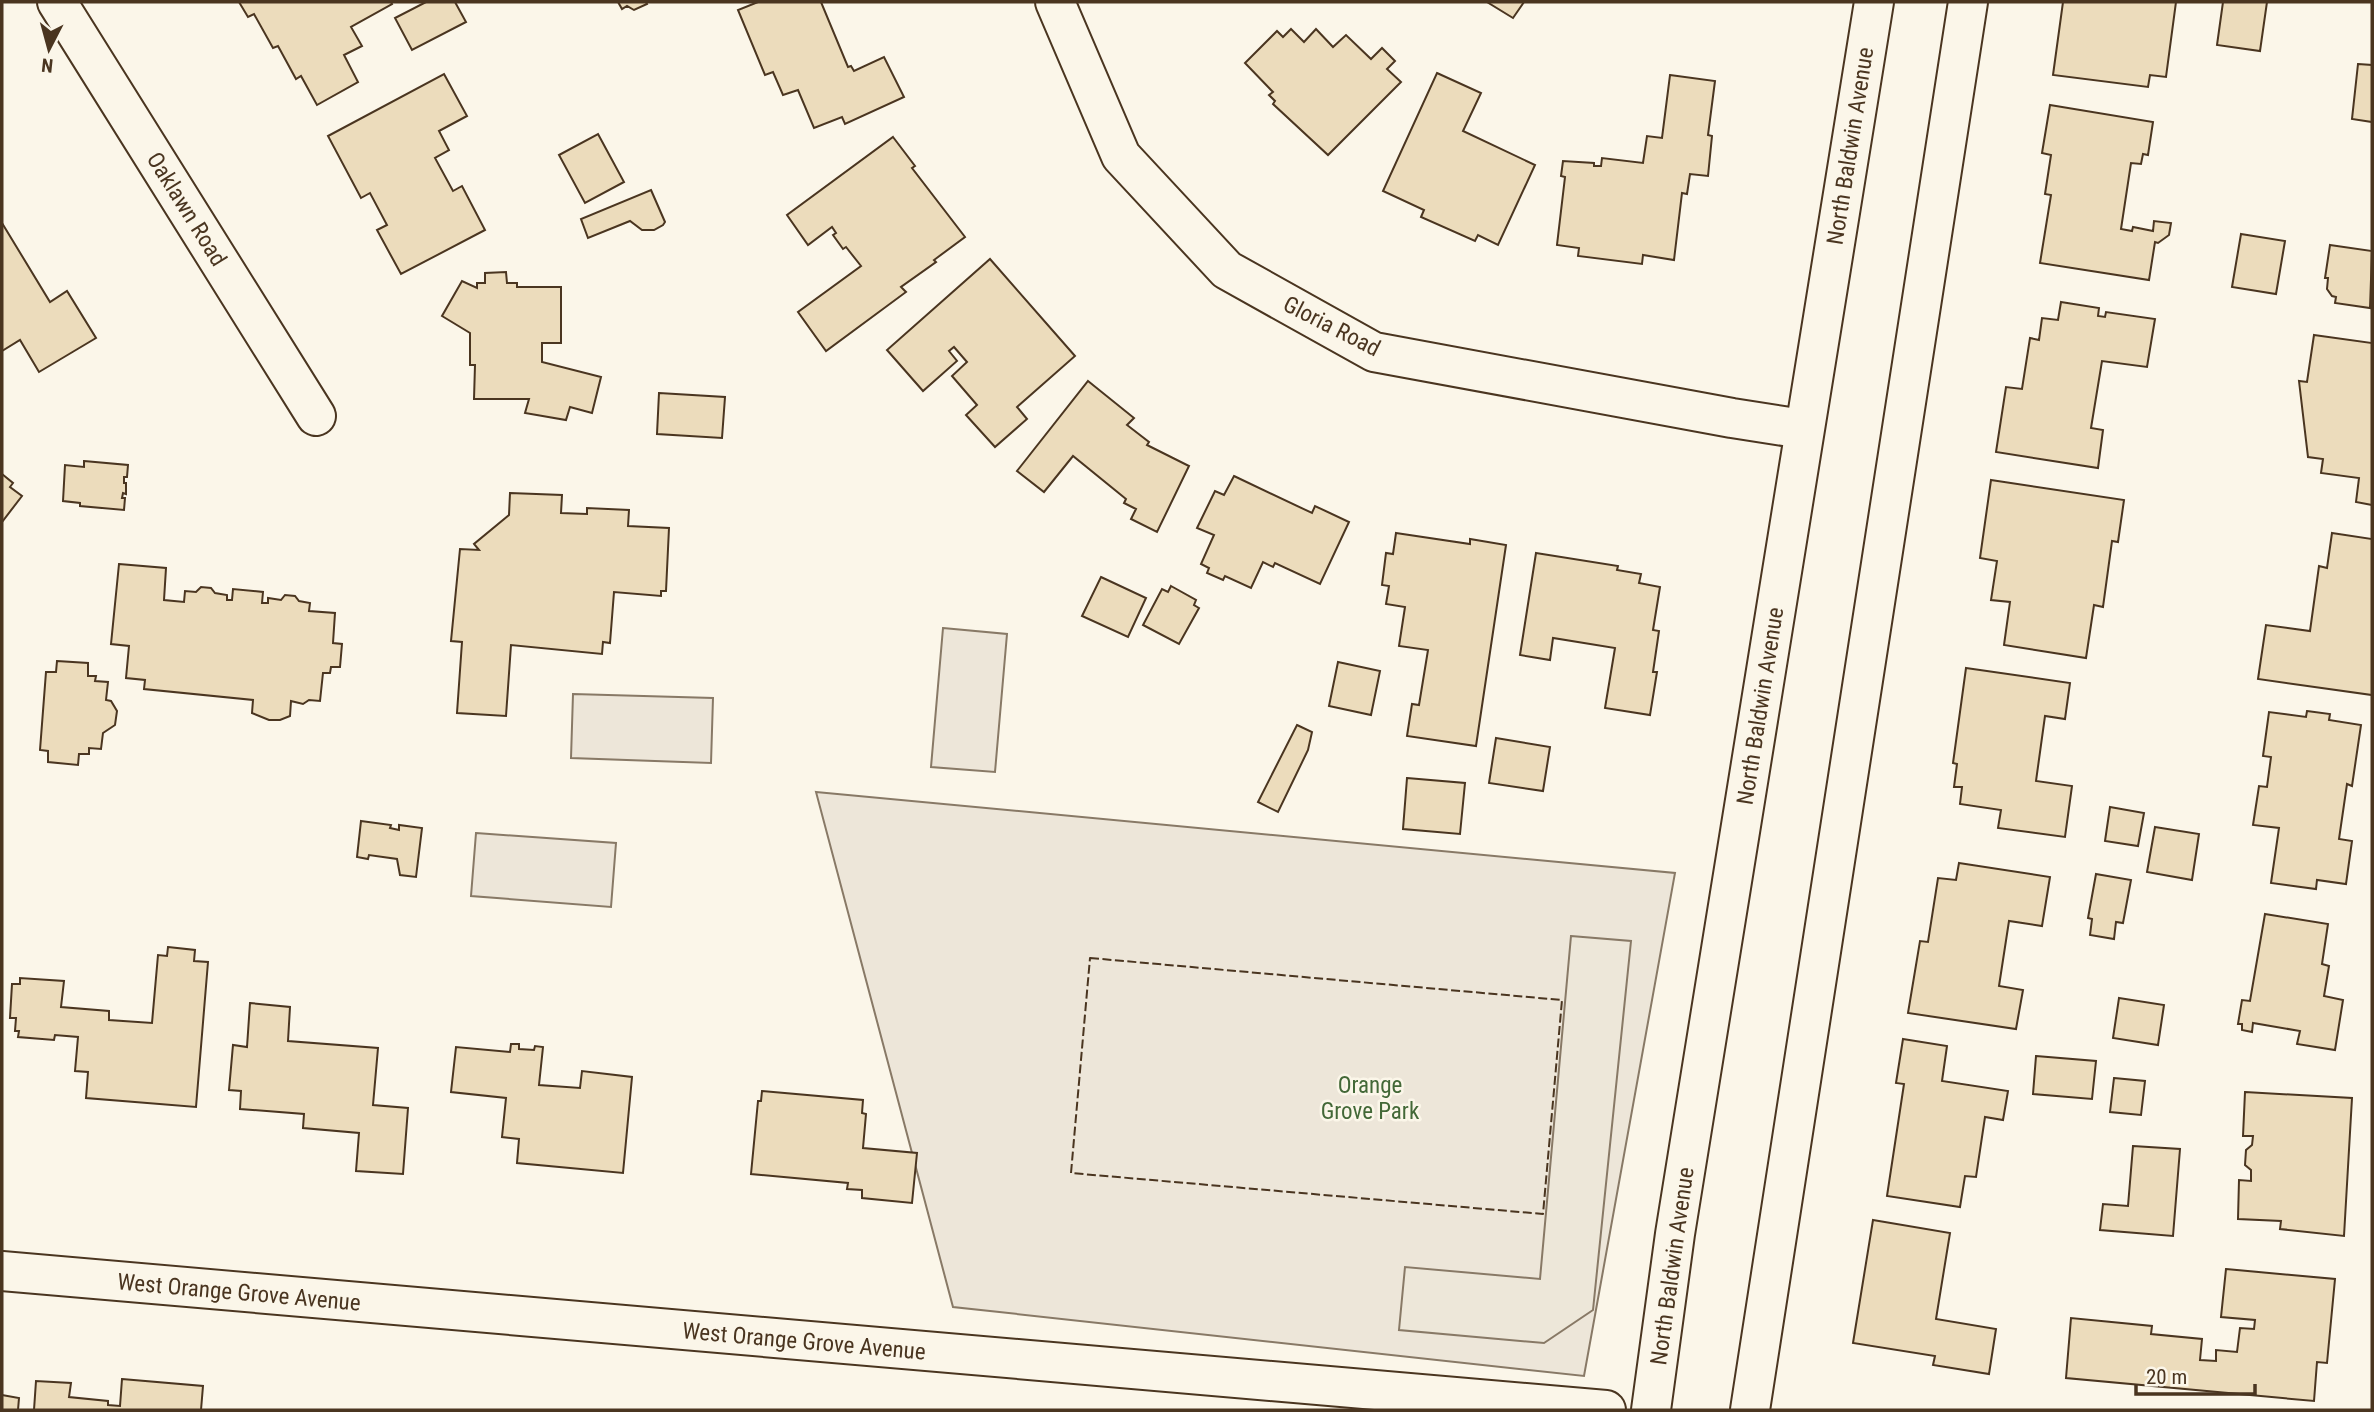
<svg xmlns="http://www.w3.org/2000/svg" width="2374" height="1412" viewBox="0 0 2374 1412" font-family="'Roboto Condensed',sans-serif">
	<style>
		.green { fill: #ede6d9; stroke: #887966; stroke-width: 2 }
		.parking { fill: #ede7d9; stroke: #887966; stroke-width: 2 }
		.building { fill: #ecdcbc; stroke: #4a3520; stroke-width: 2 }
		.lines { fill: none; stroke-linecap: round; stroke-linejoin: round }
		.minor-casing { stroke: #4a3520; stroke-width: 42 }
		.minor { stroke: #fbf6e9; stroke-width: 38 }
		.fence { stroke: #4a3520; stroke-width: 2; stroke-dasharray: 9 3.5; stroke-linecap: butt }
		.labels { text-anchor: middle; stroke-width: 5; stroke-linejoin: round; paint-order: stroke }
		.street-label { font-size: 23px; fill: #4a3520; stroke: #fbf6e9 }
		.park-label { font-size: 23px; fill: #436837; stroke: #fbf6e9 }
	</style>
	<rect width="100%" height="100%" fill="#fbf6e9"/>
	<g class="green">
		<path d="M943 628 1007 634 995 772 931 767Z"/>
		<path d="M573 694 713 698 711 763 571 758Z"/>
		<path d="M816 792 1675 873 1584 1376 953 1307Z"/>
		<path d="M476 833 616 843 611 907 471 896Z"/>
	</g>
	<path class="parking" d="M1571 936 1631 941 1593 1310 1544 1343 1399 1330 1405 1267 1540 1279Z"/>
	<g class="building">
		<path d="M239 2H391L392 4 351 27 362 46 344 55 358 82 317 105 301 76 296 79 278 46 273 48 254 14 248 17Z"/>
		<path d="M426 2H455L466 22 412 50 395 18Z"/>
		<path d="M618 2H646L647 4 634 10 627 6 622 9Z"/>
		<path d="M758 2H821L848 67 851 66 854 71 884 57 904 97 845 124 842 117 814 128 798 90 783 95 773 72 765 75 738 10Z"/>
		<path d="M1487 2H1524L1513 18Z"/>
		<path d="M2063 2H2176L2166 77 2150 75 2148 87 2053 75Z"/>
		<path d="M2223 2H2267L2260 51 2217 45Z"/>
		<path d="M1291 29 1304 42 1316 29 1333 47 1346 35 1371 59 1382 48 1395 61 1387 69 1401 82 1328 155 1273 104 1275 101 1269 95 1273 92 1245 63 1277 31 1283 37Z"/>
		<path d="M2358 64 2372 65V122L2352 119Z"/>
		<path d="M1437 73 1481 93 1463 131 1535 165 1498 245 1478 235 1475 241 1421 217 1424 210 1383 191Z"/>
		<path d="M444 74 467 116 439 131 449 150 435 158 453 191 462 186 485 230 401 274 377 230 387 225 370 193 361 198 328 136Z"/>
		<path d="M1670 75 1715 81 1708 135 1712 136 1708 176 1690 174 1687 194 1682 193 1674 260 1643 255 1642 264 1578 256 1579 248 1557 245 1565 177 1561 176 1563 161 1594 163V166H1601L1602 158 1643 163 1647 136 1662 138Z"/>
		<path d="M2050 105 2153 122 2148 155 2143 154 2141 164 2131 163 2121 229 2132 231 2133 227 2153 231 2154 221 2171 223 2169 235 2158 243 2155 242 2149 280 2040 263 2051 195 2045 194 2051 155 2042 153Z"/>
		<path d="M598 134 624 182 585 203 559 155Z"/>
		<path d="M893 137 915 166 912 168 965 237 934 260 936 262 901 287 906 292 826 351 798 312 861 266 846 247 843 249 833 235 836 233 832 227 808 245 787 215Z"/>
		<path d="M651 190 665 222 663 225 654 230H642L630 221 588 238 581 219Z"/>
		<path d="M2 223 50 302 67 291 96 338 39 372 20 340 2 351Z"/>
		<path d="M2241 234 2285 241 2276 294 2232 287Z"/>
		<path d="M2330 245 2372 251 2370 308 2335 303 2336 297 2332 296 2327 289 2328 278H2325Z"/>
		<path d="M990 259 1075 356 1017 407 1027 419 995 447 966 415 977 405 952 376 967 362 954 347 949 351 957 361 923 391 887 350Z"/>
		<path d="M506 272 507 283H517V287H561V343H542V362L601 377 592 413 570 407 566 420 525 413 529 399H474L475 365H470V333L442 316 462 281 477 288V283H485V273Z"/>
		<path d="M2061 302 2099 308 2098 316 2105 317 2106 312 2155 319 2147 367 2102 361 2091 428 2103 430 2098 468 1996 452 2006 387 2022 389 2030 338 2039 340 2042 318 2058 320Z"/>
		<path d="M2314 335 2372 343V505L2356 502 2359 478 2321 473 2323 459 2308 457 2299 381 2307 382Z"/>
		<path d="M1088 381 1134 418 1127 425 1149 442 1147 445 1189 466 1157 532 1131 519 1136 509 1124 503 1126 499 1073 456 1044 492 1017 471Z"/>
		<path d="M659 393 725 397 722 438 657 434Z"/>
		<path d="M84 461 128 465 127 477H124V483H126V494L123 493 122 498H125L124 510 80 506V503L63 501 65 465 84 467Z"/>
		<path d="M2 474 13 483 10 487 22 496 2 522Z"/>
		<path d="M1234 476 1312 513 1315 506 1349 522 1320 584 1275 563 1273 567 1263 562 1251 588 1225 576 1223 580 1207 573 1209 568 1201 564 1214 535 1197 528 1215 491 1224 495Z"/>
		<path d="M1991 480 2124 500 2118 542 2112 541 2103 607 2094 605 2086 658 2004 645 2010 602 1991 600 1997 561 1980 558Z"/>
		<path d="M510 493 562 495 561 513 587 514V508L629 510 628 526 669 528 666 591H661V596L614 592 610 643 603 642 602 654 511 645 506 716 457 713 462 642 451 641 460 549 479 550 474 544 509 515Z"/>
		<path d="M1396 533 1470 544V539L1506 545 1476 746 1407 736 1412 704 1419 705 1428 650 1399 646 1405 607 1386 604 1389 586 1382 585 1386 553 1393 554Z"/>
		<path d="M2332 533 2372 539V695L2258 679 2266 625 2310 631 2319 566 2327 568Z"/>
		<path d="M1536 553 1618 566 1617 570 1641 574 1639 583 1660 587 1653 630 1659 631 1653 672H1657L1650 715 1605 708 1615 648 1553 638 1550 660 1520 655Z"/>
		<path d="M119 564 166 568 164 600 184 602 185 591 196 592 201 587 211 588 215 593 227 595V600H232L233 589 263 592 262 603H268V598L281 600 285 595 295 596 299 601 310 603 309 611 335 613 333 643 342 644 340 667H331L330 673H323L320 701 309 700 303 704 291 701 290 716 280 720H269L252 713 253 700 144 689 145 680 126 678 129 646 111 644Z"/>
		<path d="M1101 577 1146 598 1128 637 1082 616Z"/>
		<path d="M1171 586 1196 600 1194 605 1199 608 1179 644 1143 625 1162 589 1168 592Z"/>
		<path d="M57 661 88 663V676H96L95 681 108 682 106 700 111 701 117 711 115 725 103 733 101 749 89 748V754H79L78 765 48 762V751L40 750 46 672H56Z"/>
		<path d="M1338 662 1380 671 1371 715 1329 706Z"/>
		<path d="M1966 668 2070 683 2065 719 2045 716 2036 781 2072 786 2065 837 1998 828 2001 810 1960 804 1962 787H1954L1957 764 1953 763Z"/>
		<path d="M2307 711 2330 714 2329 720 2361 725 2352 786 2347 784 2339 839 2352 841 2346 884 2317 880 2316 889 2271 883 2279 828 2253 825 2259 786 2267 787 2271 757 2263 756 2269 712 2306 717Z"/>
		<path d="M1297 725 1312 732 1308 750 1278 812 1258 802Z"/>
		<path d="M1496 738 1550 747 1543 791 1489 783Z"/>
		<path d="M1407 778 1465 783 1460 834 1403 829Z"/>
		<path d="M2110 807 2144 813 2138 846 2105 841Z"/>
		<path d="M361 821 391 825 390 828 399 830V825L422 828 416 877 400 875 397 859 369 855 368 859 357 857Z"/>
		<path d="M2155 827 2199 834 2192 880 2147 872Z"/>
		<path d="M1959 863 2050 877 2042 926 2009 921 1999 986 2023 990 2016 1029 1908 1013 1920 941 1928 942 1938 878 1956 880Z"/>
		<path d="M2096 874 2131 880 2123 923 2116 922 2114 939 2090 935 2092 919 2088 918Z"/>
		<path d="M2265 914 2328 924 2322 964 2329 966 2324 996 2343 1000 2335 1050 2297 1044 2300 1031 2253 1023 2252 1032 2242 1030V1024H2238L2242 1000 2250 1001Z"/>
		<path d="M168 947 195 950 194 961 208 962 196 1107 86 1098 88 1072 75 1071 78 1037 55 1035 54 1040 18 1037 19 1031H15L16 1018H10L12 984H20V978L64 981 61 1007 109 1011V1020L152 1023 158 955 167 956Z"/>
		<path d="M2119 998 2164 1005 2158 1045 2113 1038Z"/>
		<path d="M250 1003 290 1007 288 1041 378 1048 373 1105 408 1108 403 1174 356 1171 359 1133 303 1128 304 1114 240 1109 241 1091 229 1090 233 1045 247 1047Z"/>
		<path d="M1903 1039 1947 1046 1942 1081 2008 1091 2003 1120 1985 1117 1976 1177 1965 1176 1960 1207 1887 1196 1904 1084 1896 1083Z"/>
		<path d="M511 1044H519V1049L534 1050 535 1046 543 1047 539 1085 580 1088 582 1071 632 1077 623 1173 517 1163 519 1139 502 1137 506 1098 451 1092 456 1047 510 1052Z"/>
		<path d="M2036 1056 2096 1061 2092 1099 2033 1094Z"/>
		<path d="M2114 1078 2145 1081 2141 1115 2110 1112Z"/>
		<path d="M762 1091 863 1100 862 1113 866 1114 863 1148 917 1153 912 1203 862 1198V1190L847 1189 848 1183 751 1174 758 1101H761Z"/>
		<path d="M2245 1092 2352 1098 2344 1236 2280 1229 2281 1221 2238 1219 2239 1180 2251 1181V1170L2245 1165 2246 1150 2252 1145 2253 1136H2243Z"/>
		<path d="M2133 1146 2180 1149 2173 1236 2100 1230 2103 1204 2128 1206Z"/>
		<path d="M1873 1220 1950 1233 1936 1319 1996 1329 1989 1374 1933 1365 1935 1356 1853 1343Z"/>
		<path d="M2226 1269 2335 1279 2327 1363 2317 1362 2314 1401 2066 1378 2071 1318 2152 1326 2151 1334 2202 1339 2200 1360 2216 1361V1350L2237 1352 2240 1328 2254 1329 2255 1320 2221 1317Z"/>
		<path d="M122 1379 203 1386 201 1410H34L36 1381 71 1383 69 1397 108 1401V1405L120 1406Z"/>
		<path d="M2 1395 19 1398 18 1410H2Z"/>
	</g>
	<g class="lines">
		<defs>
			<g id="minor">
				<path d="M57 2 316 416"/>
				<path d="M1055 2 1121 156 1227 270 1374 352 1732 418 1803 429"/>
				<path d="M2 1271 1606 1410"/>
				<path d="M1651 1410 1675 1234 1874 2"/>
				<path d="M1750 1410 1968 2"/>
			</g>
		</defs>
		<use href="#minor" class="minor-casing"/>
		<use href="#minor" class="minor"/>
		<path class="fence" d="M1090 958 1562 1000 1543 1214 1071 1173Z"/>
	</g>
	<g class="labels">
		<g class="street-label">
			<text transform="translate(1850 146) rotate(-81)" y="8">North Baldwin Avenue</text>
			<text transform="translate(187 209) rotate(58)" y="8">Oaklawn Road</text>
			<text transform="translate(1332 326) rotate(27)" y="8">Gloria Road</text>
			<text transform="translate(1760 706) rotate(-81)" y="8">North Baldwin Avenue</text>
			<text transform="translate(1672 1266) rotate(-82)" y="8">North Baldwin Avenue</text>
			<text transform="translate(239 1292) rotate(5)" y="8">West Orange Grove Avenue</text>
			<text transform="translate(804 1341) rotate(5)" y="8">West Orange Grove Avenue</text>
		</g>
		<g class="park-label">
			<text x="1370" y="1093">Orange<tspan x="1370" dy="26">Grove Park</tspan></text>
		</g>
	</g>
	<rect width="2374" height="1412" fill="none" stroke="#4a3520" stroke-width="7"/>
	<g transform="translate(49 49) rotate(186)" stroke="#fbf6e9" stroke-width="5" paint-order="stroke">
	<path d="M0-5L12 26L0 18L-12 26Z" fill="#4a3520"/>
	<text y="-10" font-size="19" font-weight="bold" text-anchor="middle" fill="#4a3520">N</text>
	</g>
	<path d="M2136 1384v10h119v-10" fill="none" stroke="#4a3520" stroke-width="3.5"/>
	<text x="2146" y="1384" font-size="21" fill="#4a3520" stroke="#fbf6e9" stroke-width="5" paint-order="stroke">20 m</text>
</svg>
